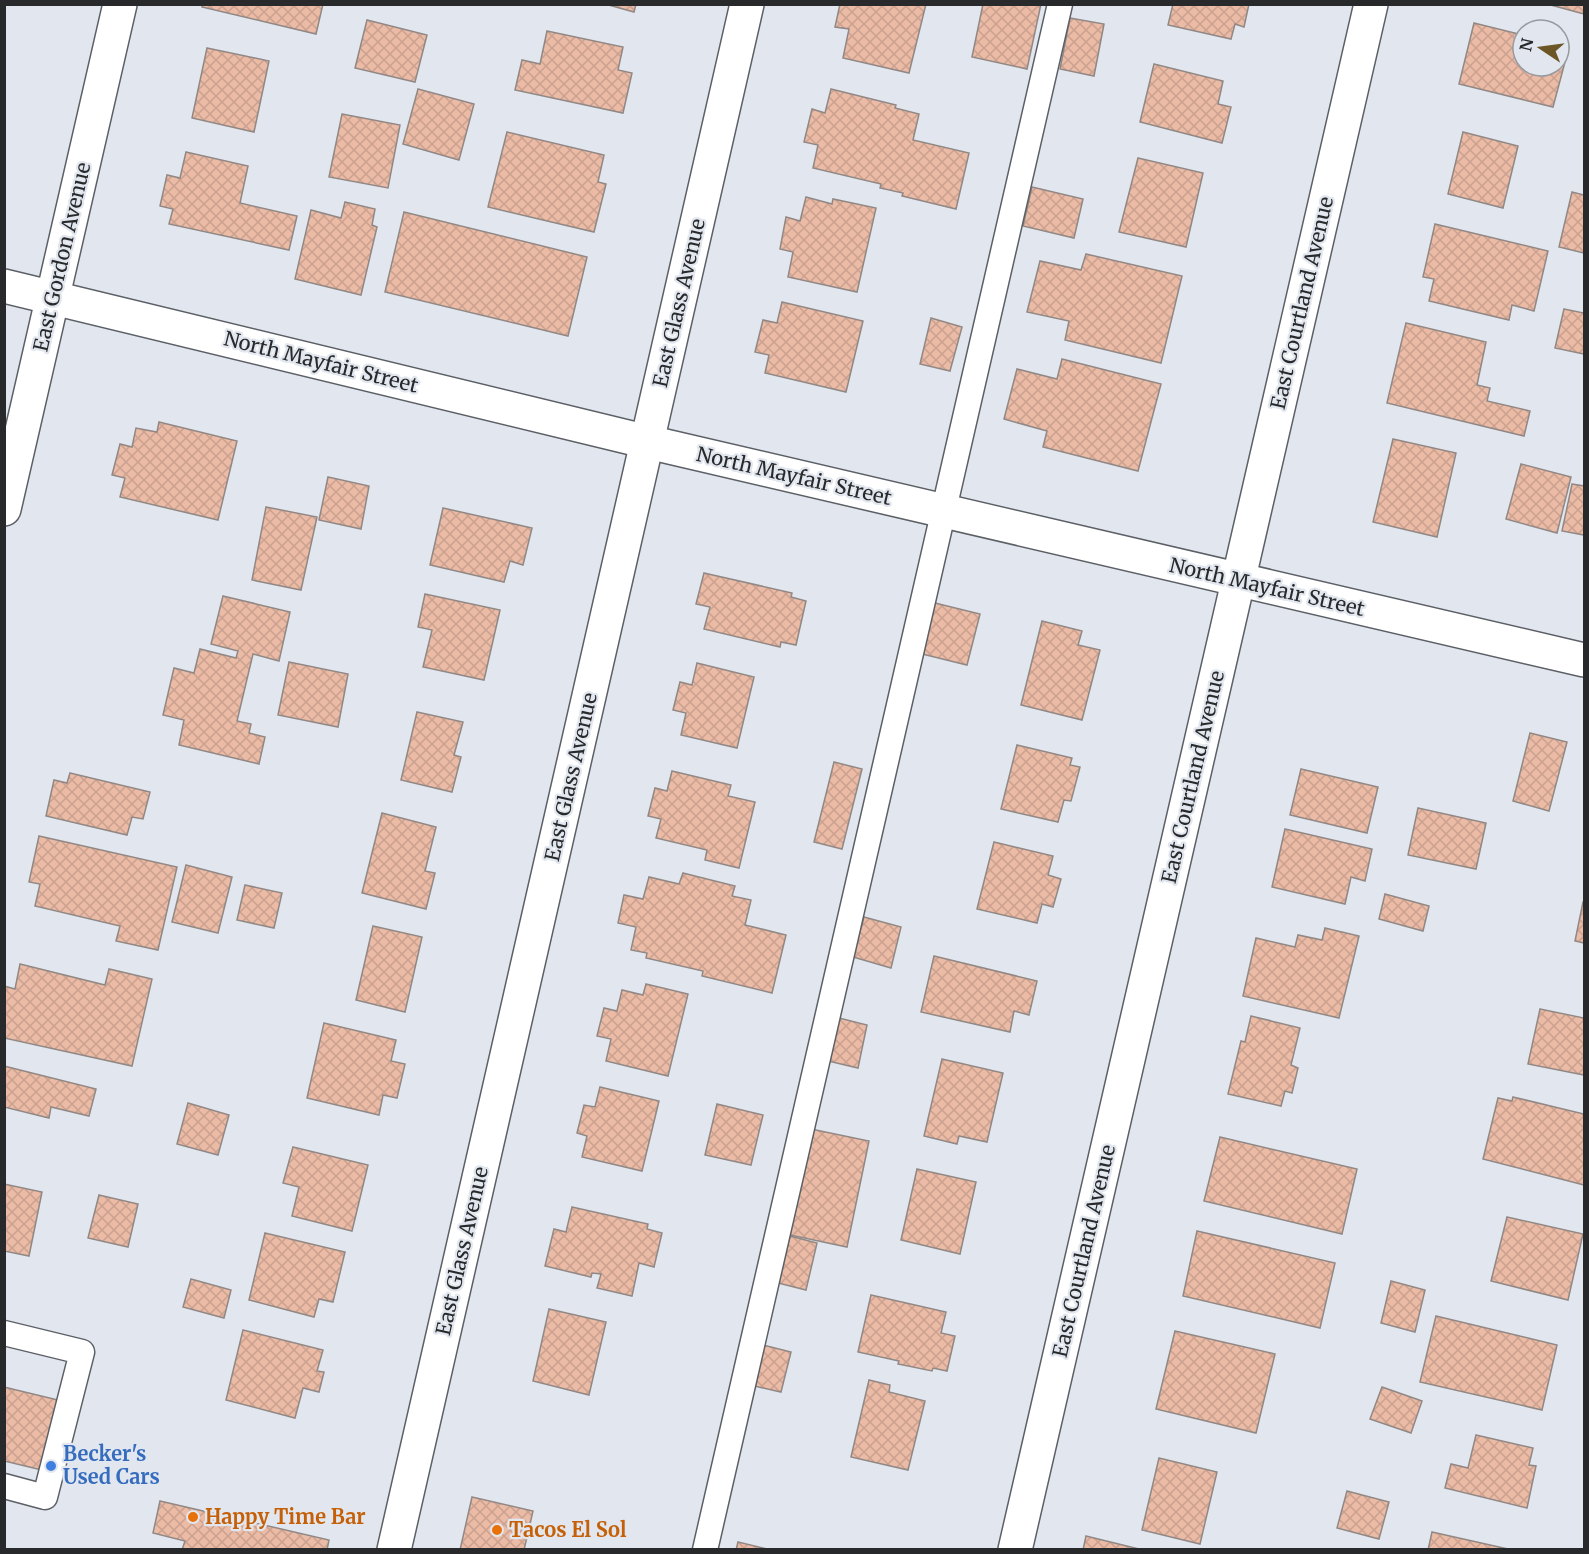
<svg xmlns="http://www.w3.org/2000/svg" width="1589" height="1554" viewBox="0 0 1589 1554" font-family="Merriweather,serif">
	<style>
		.building { fill: url(#building-cross-hatch); stroke: #918885; stroke-width: 1.5 }
		.lines { fill: none; stroke-linecap: round; stroke-linejoin: round }
		.lane-casing { stroke: #5c6066; stroke-width: 27 }
		.street-casing { stroke: #5c6066; stroke-width: 36 }
		.lane { stroke: #fff; stroke-width: 24 }
		.street { stroke: #fff; stroke-width: 33 }
		.shop-dot { fill: #3f7fe0; stroke: #e2e7ef; stroke-width: 2 }
		.food-dot { fill: #e8710a; stroke: #e2e7ef; stroke-width: 2 }
		.labels { text-anchor: middle; stroke-width: 4.5; stroke-linejoin: round; paint-order: stroke }
		.street-label { font-size: 20px; fill: #27292b; stroke: #e2e7ef }
		.shop-label { font-size: 20px; font-weight: bold; fill: #366cbe; stroke: #e2e7ef; text-anchor: start }
		.food-label { font-size: 20px; font-weight: bold; fill: #c56008; stroke: #e2e7ef; text-anchor: start }
	</style>
	<defs>
		<pattern id="building-cross-hatch" width="8" height="8" patternUnits="userSpaceOnUse" patternTransform="scale(1.5)"><rect width="8" height="8" fill="#ebbba6"/><path d="M0 0l8 8M0 8l8-8" fill="none" stroke="#caa18f"/></pattern>
	</defs>
	<rect width="100%" height="100%" fill="#e2e7ef"/>
	<g class="building">
		<path d="M203 4H323L316 34 202 7Z"/>
		<path d="M605 4H636L634 12Z"/>
		<path d="M840 4H926L909 73 843 58 849 29 835 27Z"/>
		<path d="M983 4H1041L1027 69 972 57Z"/>
		<path d="M1173 4H1249L1244 27 1235 24 1231 39 1168 25Z"/>
		<path d="M1547 4H1584V14Z"/>
		<path d="M1070 18 1104 24 1094 76 1060 69Z"/>
		<path d="M367 20 427 35 415 82 355 68Z"/>
		<path d="M1474 23 1523 35V66H1559V44L1569 47 1553 107 1459 84Z"/>
		<path d="M547 31 623 47 618 70 632 73 623 113 515 90 522 60 540 64Z"/>
		<path d="M207 48 269 61 254 132 192 118Z"/>
		<path d="M1154 64 1223 81 1218 104 1231 107 1222 143 1140 122Z"/>
		<path d="M418 89 474 104 459 160 403 144Z"/>
		<path d="M831 89 896 105 895 108 919 114 913 140 969 153 956 209 902 196 903 193 880 188 881 184 813 168 818 145 804 142 812 109 825 113Z"/>
		<path d="M342 114 400 125 388 188 329 177Z"/>
		<path d="M507 132 604 155 598 182 606 184 594 232 488 207Z"/>
		<path d="M1463 132 1518 146 1503 208 1448 194Z"/>
		<path d="M186 152 248 166 240 203 297 216 289 250 169 224 173 209 160 206 167 175 180 178Z"/>
		<path d="M1138 158 1203 173 1186 247 1119 232Z"/>
		<path d="M1032 187 1083 199 1074 238 1023 226Z"/>
		<path d="M1572 192 1584 195V253L1559 247Z"/>
		<path d="M806 197 832 204 833 199 876 208 857 292 788 277 793 252 780 249 786 217 800 221Z"/>
		<path d="M345 202 375 209 372 225 377 227 361 295 295 279 311 210 341 218Z"/>
		<path d="M404 212 587 257 568 336 385 292Z"/>
		<path d="M1435 224 1548 251 1534 311 1512 305 1509 320 1429 301 1434 279 1423 277Z"/>
		<path d="M1086 254 1182 276 1161 363 1065 340 1069 321 1027 312 1040 261 1081 270Z"/>
		<path d="M782 302 863 321 846 392 765 373 769 355 755 352 763 320 777 323Z"/>
		<path d="M1564 309 1584 313V354L1555 348Z"/>
		<path d="M931 318 962 327 950 371 920 364Z"/>
		<path d="M1406 323 1486 342 1477 385 1490 388 1487 401 1530 411 1524 436 1387 403Z"/>
		<path d="M1062 359 1161 384 1138 471 1043 447 1047 431 1004 419 1017 369 1057 379Z"/>
		<path d="M159 422 237 441 218 520 120 497 125 478 112 475 120 444 132 447 136 428 157 432Z"/>
		<path d="M1393 439 1456 453 1437 537 1373 522Z"/>
		<path d="M1521 464 1571 477 1557 533 1506 519Z"/>
		<path d="M328 477 369 486 361 529 319 520Z"/>
		<path d="M1572 484 1584 486V535L1562 531Z"/>
		<path d="M266 507 317 517 301 590 252 580Z"/>
		<path d="M443 508 532 528 523 565 510 561 504 582 430 565Z"/>
		<path d="M704 573 792 593 791 597 806 601 796 645 781 642 780 647 704 629 710 607 696 604Z"/>
		<path d="M425 594 500 610 484 680 423 667 432 630 418 627Z"/>
		<path d="M223 596 290 612 279 661 253 654 237 721 251 724 249 733 265 737 259 764 179 745 184 720 163 715 174 668 194 673 200 649 236 658 238 651 211 644Z"/>
		<path d="M935 603 980 614 967 665 922 654Z"/>
		<path d="M1042 621 1082 631 1078 645 1100 650 1082 720 1021 705Z"/>
		<path d="M289 662 348 674 338 727 278 715Z"/>
		<path d="M697 663 754 677 737 748 681 735 686 713 673 710 680 682 692 685Z"/>
		<path d="M417 712 463 722 454 755 461 757 452 792 401 780Z"/>
		<path d="M1530 733 1567 742 1549 811 1513 801Z"/>
		<path d="M1017 745 1072 758 1070 765 1080 767 1071 801 1064 800 1058 822 1001 809Z"/>
		<path d="M834 762 862 769 842 849 814 842Z"/>
		<path d="M1301 769 1378 787 1367 833 1290 815Z"/>
		<path d="M672 771 731 785 728 796 755 802 739 868 705 860 707 850 656 838 661 819 648 816 655 788 667 791Z"/>
		<path d="M70 773 150 792 143 819 132 817 127 835 46 816 54 780 67 783Z"/>
		<path d="M1418 808 1486 823 1476 869 1408 855Z"/>
		<path d="M382 813 436 827 425 871 435 873 426 909 362 893Z"/>
		<path d="M1285 829 1372 849 1365 881 1351 877 1345 904 1272 887Z"/>
		<path d="M39 836 177 867 158 950 116 941 120 926 35 906 40 884 29 882Z"/>
		<path d="M994 842 1053 856 1048 875 1061 879 1053 907 1042 904 1037 923 977 909Z"/>
		<path d="M186 865 232 877 218 933 172 922Z"/>
		<path d="M683 873 735 886 732 896 751 900 745 925 786 935 772 993 702 976 703 971 646 958 647 953 631 950 636 927 618 923 624 895 643 899 649 877 679 884Z"/>
		<path d="M245 885 282 893 274 928 237 920Z"/>
		<path d="M1385 894 1429 906 1423 931 1379 919Z"/>
		<path d="M1583 902H1584V943L1575 941Z"/>
		<path d="M864 917 901 927 891 968 853 957Z"/>
		<path d="M373 926 422 937 405 1012 356 1000Z"/>
		<path d="M1325 928 1359 936 1339 1018 1243 996 1256 938 1295 947 1298 935 1322 940Z"/>
		<path d="M934 956 1037 981 1029 1015 1014 1011 1010 1032 921 1012Z"/>
		<path d="M20 964 105 985 109 969 152 979 132 1066 4 1038V986L15 989Z"/>
		<path d="M646 984 688 994 668 1076 606 1061 611 1039 597 1036 604 1008 617 1011 622 990 643 995Z"/>
		<path d="M1540 1009 1584 1018V1075L1528 1064Z"/>
		<path d="M1251 1016 1300 1028 1291 1065 1298 1068 1292 1093 1285 1091 1281 1106 1228 1094 1241 1041 1245 1042Z"/>
		<path d="M839 1018 867 1025 858 1068 828 1061Z"/>
		<path d="M324 1023 396 1040 391 1061 405 1064 397 1098 383 1095 379 1115 307 1098Z"/>
		<path d="M942 1059 1003 1073 987 1142 959 1136 957 1144 924 1136Z"/>
		<path d="M4 1066 96 1089 89 1116 51 1107 49 1118 4 1107Z"/>
		<path d="M600 1087 659 1101 642 1171 582 1157 587 1136 577 1133 584 1105 595 1107Z"/>
		<path d="M1513 1097 1584 1114V1185L1483 1159 1498 1098 1512 1101Z"/>
		<path d="M188 1103 229 1115 218 1155 177 1144Z"/>
		<path d="M717 1104 763 1115 751 1165 705 1155Z"/>
		<path d="M811 1129 869 1141 847 1247 790 1235Z"/>
		<path d="M1220 1137 1357 1169 1342 1234 1204 1201Z"/>
		<path d="M293 1147 368 1165 352 1231 292 1216 299 1187 283 1183Z"/>
		<path d="M917 1169 976 1182 960 1254 901 1240Z"/>
		<path d="M4 1184 42 1192 29 1256 4 1251Z"/>
		<path d="M99 1195 138 1204 128 1247 88 1238Z"/>
		<path d="M572 1207 648 1224 647 1229 662 1233 654 1267 639 1263 632 1296 597 1288 601 1274 592 1273 591 1277 545 1266 554 1229 566 1232Z"/>
		<path d="M1507 1217 1583 1234 1568 1300 1491 1281Z"/>
		<path d="M1197 1231 1335 1263 1320 1328 1183 1296Z"/>
		<path d="M265 1233 345 1252 333 1302 319 1299 314 1317 249 1300Z"/>
		<path d="M790 1236 817 1243 806 1290 778 1283Z"/>
		<path d="M191 1279 231 1290 224 1318 183 1307Z"/>
		<path d="M1391 1281 1425 1290 1415 1332 1381 1323Z"/>
		<path d="M871 1295 946 1312 941 1333 955 1336 947 1371 933 1368 932 1371 898 1364 899 1361 858 1352Z"/>
		<path d="M549 1309 606 1322 589 1395 533 1381Z"/>
		<path d="M1436 1316 1557 1345 1542 1410 1420 1382Z"/>
		<path d="M243 1330 323 1350 317 1371 324 1372 319 1392 303 1388 295 1418 226 1400Z"/>
		<path d="M1175 1331 1275 1354 1256 1433 1156 1409Z"/>
		<path d="M763 1345 791 1352 781 1392 754 1386Z"/>
		<path d="M869 1380 890 1385 889 1392 925 1401 908 1470 851 1457Z"/>
		<path d="M4 1387 58 1400 42 1470 4 1461Z"/>
		<path d="M1382 1387 1422 1401 1411 1433 1370 1419Z"/>
		<path d="M1476 1435 1533 1448 1529 1465 1536 1466 1527 1508 1445 1488 1451 1464 1468 1468Z"/>
		<path d="M1159 1458 1217 1472 1200 1544 1142 1530Z"/>
		<path d="M1347 1491 1389 1502 1379 1539 1337 1528Z"/>
		<path d="M472 1497 533 1511 524 1550H460Z"/>
		<path d="M160 1501 329 1540 327 1550H182L185 1541 153 1533Z"/>
		<path d="M1432 1532 1508 1549 1428 1550Z"/>
		<path d="M1086 1536 1143 1550H1083Z"/>
		<path d="M738 1542 771 1550H736Z"/>
	</g>
	<g class="lines">
		<defs>
			<g id="lane">
				<path d="M4 1333 82 1352 45 1497 4 1486"/>
				<path d="M705 1550 1060 4"/>
			</g>
			<g id="street">
				<path d="M4 286 648 442 1584 660"/>
				<path d="M4 509 120 4"/>
				<path d="M394 1550 747 4"/>
				<path d="M1015 1550 1371 4"/>
			</g>
		</defs>
		<use href="#lane" class="lane-casing"/>
		<use href="#street" class="street-casing"/>
		<use href="#lane" class="lane"/>
		<use href="#street" class="street"/>
	</g>
	<circle class="shop-dot" cx="51" cy="1466" r="6"/>
	<g class="food-dot">
		<circle cx="193" cy="1517" r="6"/>
		<circle cx="497" cy="1530" r="6"/>
	</g>
	<g class="labels">
		<g class="street-label">
			<text transform="translate(62 257) rotate(-77)" y="7">East Gordon Avenue</text>
			<text transform="translate(679 303) rotate(-77)" y="7">East Glass Avenue</text>
			<text transform="translate(1302 303) rotate(-77)" y="7">East Courtland Avenue</text>
			<text transform="translate(321 362) rotate(14)" y="7">North Mayfair Street</text>
			<text transform="translate(794 476) rotate(13)" y="7">North Mayfair Street</text>
			<text transform="translate(1267 587) rotate(13)" y="7">North Mayfair Street</text>
			<text transform="translate(571 777) rotate(-77)" y="7">East Glass Avenue</text>
			<text transform="translate(1193 777) rotate(-77)" y="7">East Courtland Avenue</text>
			<text transform="translate(462 1251) rotate(-77)" y="7">East Glass Avenue</text>
			<text transform="translate(1084 1251) rotate(-77)" y="7">East Courtland Avenue</text>
		</g>
		<g class="shop-label">
			<text x="63" y="1461">Becker's<tspan x="63" dy="23">Used Cars</tspan></text>
		</g>
		<g class="food-label">
			<text x="205" y="1524">Happy Time Bar</text>
			<text x="509" y="1537">Tacos El Sol</text>
		</g>
	</g>
	<rect width="1589" height="1554" fill="none" stroke="#27292b" stroke-width="12"/>
	<g transform="translate(1541 48) rotate(283)"><circle r="28" fill="#e2e7ef" stroke="#979ba1" stroke-width="1.5"/>
	<path d="M0-4.5L10 22L0 15L-10 22Z" fill="#6c5625"/>
	<text y="-9" font-size="16" font-weight="bold" text-anchor="middle" fill="#27292b">N</text>
	</g>
</svg>
